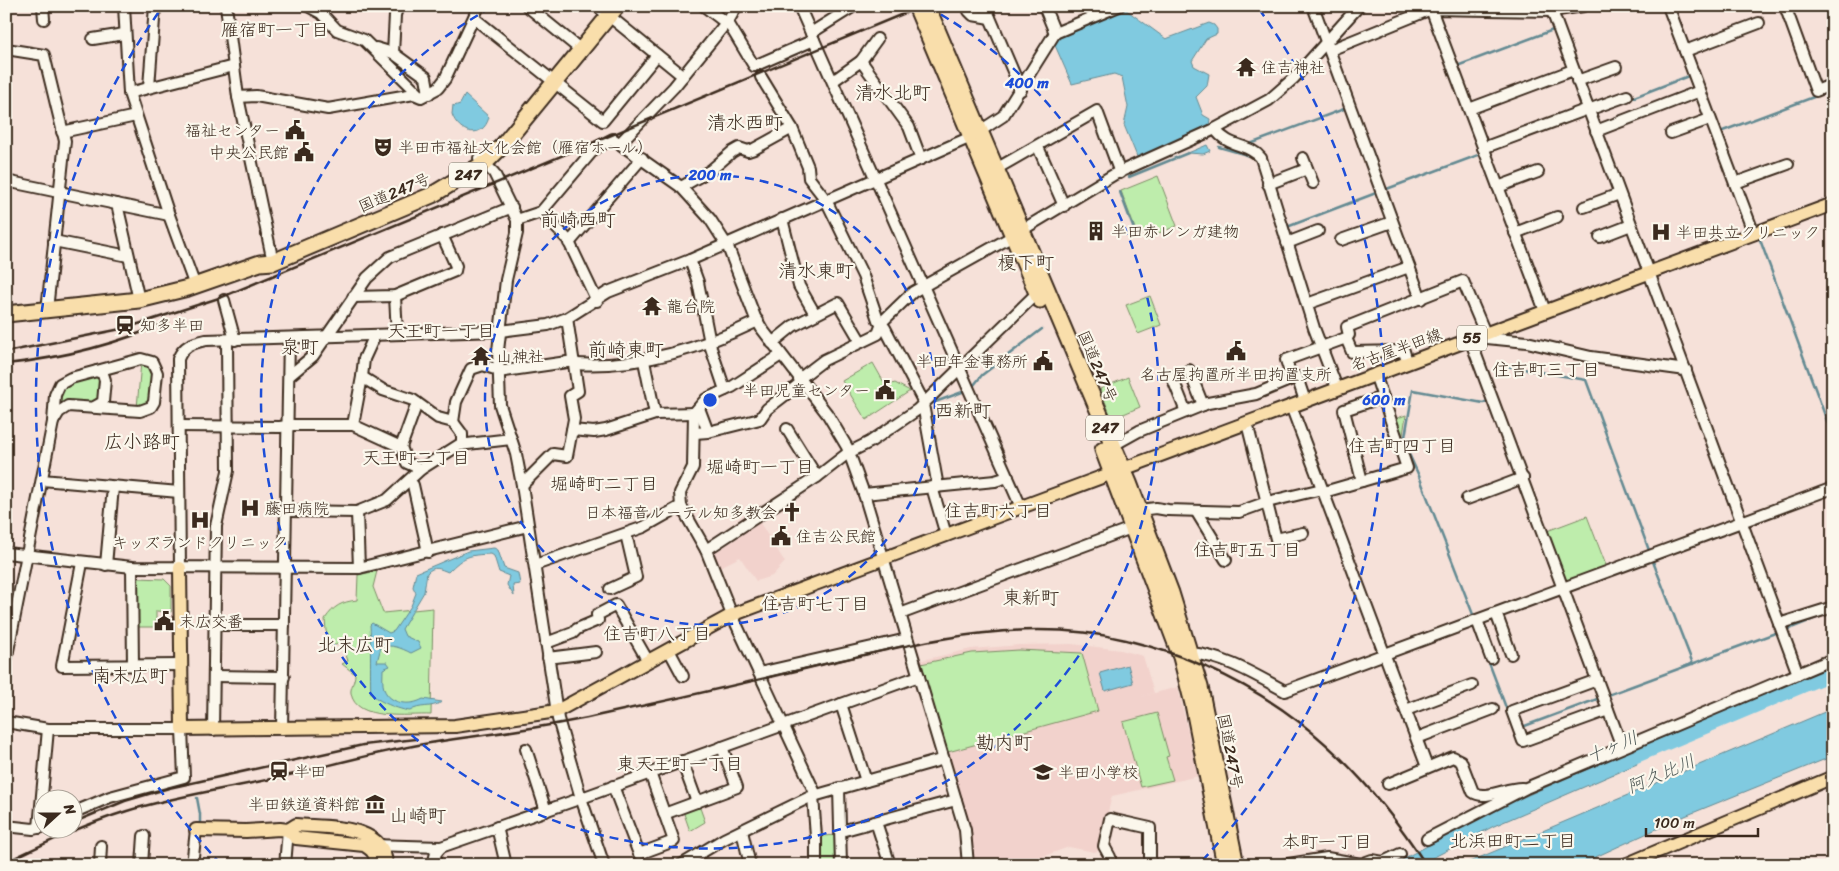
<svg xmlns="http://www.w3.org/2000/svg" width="1839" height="871" viewBox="0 0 1839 871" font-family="Sriracha,'Klee One',sans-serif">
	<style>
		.built { fill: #f2d2cc }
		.green { fill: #beedac; stroke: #7c8c65 }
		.water { fill: #80cae0; stroke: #648a92 }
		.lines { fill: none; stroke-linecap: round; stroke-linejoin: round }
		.stream { stroke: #648a92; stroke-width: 2.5 }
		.river { stroke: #80cae0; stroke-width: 14 }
		.minor-casing { stroke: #3b2a1e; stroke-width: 14 }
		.major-casing { stroke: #3b2a1e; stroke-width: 16 }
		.highway-casing { stroke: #3b2a1e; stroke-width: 19 }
		.minor { stroke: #fbf7ec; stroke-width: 10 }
		.major { stroke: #f9deab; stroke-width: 12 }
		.highway { stroke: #f9deab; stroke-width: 15 }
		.rail { stroke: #3b2a1e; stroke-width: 2.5 }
		.ring { fill: none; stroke: #1d4ed8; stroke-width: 2.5; stroke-dasharray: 9 6 }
		.labels { text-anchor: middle; stroke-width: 4.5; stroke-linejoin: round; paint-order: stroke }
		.shield { fill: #fbf7ec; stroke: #75685c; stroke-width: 1 }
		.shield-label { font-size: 15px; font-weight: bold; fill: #3b2a1e }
		.poi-label { font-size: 16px; fill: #3b2a1e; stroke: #fbf7ec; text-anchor: start }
		.street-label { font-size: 16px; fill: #3b2a1e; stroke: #fbf7ec }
		.neighbourhood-label { font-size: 18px; fill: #3b2a1e; stroke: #fbf7ec }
		.water-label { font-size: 18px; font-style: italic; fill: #505a58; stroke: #fbf7ec }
		.quarter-label { font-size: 19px; fill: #3b2a1e; stroke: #fbf7ec }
		.centre { fill: #1d4ed8; stroke: #fbf7ec; stroke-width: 2.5 }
		.ring-label { font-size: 15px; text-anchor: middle; font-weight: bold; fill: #1d4ed8; stroke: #fbf7ec; stroke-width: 4.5; stroke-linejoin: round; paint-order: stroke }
	</style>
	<rect width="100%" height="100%" fill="#f6e1d9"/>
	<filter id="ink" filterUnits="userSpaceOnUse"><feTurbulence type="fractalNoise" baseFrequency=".02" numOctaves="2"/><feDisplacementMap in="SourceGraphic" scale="10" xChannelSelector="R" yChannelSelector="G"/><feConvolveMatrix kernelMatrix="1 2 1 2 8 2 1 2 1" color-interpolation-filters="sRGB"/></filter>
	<g filter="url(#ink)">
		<g class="built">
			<path d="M760 523 785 562 772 576 756 581 740 557 718 568 713 554Z"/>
			<path d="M1072 644 1121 650 1143 656 1154 693 1139 697 1178 687 1198 776 1139 790 1123 734 1139 790 1112 796 1098 851 1094 852 1069 847 1041 857 1039 865H972L918 661 971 649 1020 645Z"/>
		</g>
		<g class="green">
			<path d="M1158 176 1177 226 1146 238 1143 232 1137 234 1121 191Z"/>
			<path d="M1150 296 1161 325 1138 334 1126 305Z"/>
			<path d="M141 362 153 368 151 402 137 408Z"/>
			<path d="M873 363 886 386 895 383 910 391 866 420 842 381Z"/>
			<path d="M97 375 102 377 100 401 97 403 69 400 60 404C55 383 82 380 97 375Z"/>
			<path d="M1128 377 1140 407 1112 419 1100 389Z"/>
			<path d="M1406 415 1402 441 1395 419Z"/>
			<path d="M1587 516 1607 568 1569 582 1565 581 1547 531Z"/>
			<path d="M377 571 373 587 383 613 433 608 431 715C409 714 355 722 351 693 350 688 355 681 355 674L342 664 348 661 342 643 332 646 326 631 325 619C334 606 341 602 357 600L358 575Z"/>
			<path d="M137 578 164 579 171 586V612L156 611V627H138L136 625 135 580Z"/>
			<path d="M1019 650 1082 653 1098 711 948 752 921 664 972 653Z"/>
			<path d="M1157 713 1169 756 1166 757 1173 780 1141 787 1123 722Z"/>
			<path d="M699 805 705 822 690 831 683 811Z"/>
			<path d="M839 835V865H821L822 836Z"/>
		</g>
		<g class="water">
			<path d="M1125 9 1166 39 1209 23 1214 25 1217 29V34L1206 39 1192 61 1194 66 1209 74 1207 86 1196 97 1203 115 1210 119 1209 125 1138 159 1124 125 1128 107 1122 77 1114 74 1072 84 1054 43 1063 35Z"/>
			<path d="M465 95 489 117C483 141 458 133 452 114L453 105 454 106 460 104Z"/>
			<path d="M1207 145 1210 151 1203 154 1188 153Z"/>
			<path d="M494 548 498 550 504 568 518 573 520 584 513 585 514 596 507 585 509 576 499 572 494 556 491 554C468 555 464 556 448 572 440 569 434 565 427 573L424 592 402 629 405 636 418 642 421 648 411 653C401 648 392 644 381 647L377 662H387L390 666 383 669C383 675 382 683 384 689 390 705 411 706 423 699L442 702C430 709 420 704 410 711 400 710 376 701 371 693 370 689 371 634 370 625L372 623 389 633 394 631 411 606 416 593 413 587 416 573 468 551Z"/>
			<path d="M1128 665 1133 683 1105 691 1100 673Z"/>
			<path d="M1827 711H1833V756L1685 816 1578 865H1462Z"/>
			<path d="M1631 750 1637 764 1494 826 1419 865H1391L1512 802Z"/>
		</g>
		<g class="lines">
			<g class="stream">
				<path d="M1457 66 1553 30"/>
				<path d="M1827 92 1833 90"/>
				<path d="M1629 99 1691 75"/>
				<path d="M1720 132 1819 95"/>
				<path d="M1250 144 1344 109"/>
				<path d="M1219 147 1254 157"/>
				<path d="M1129 177 1188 153"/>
				<path d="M1384 190 1481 154"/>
				<path d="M1120 192 1136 235"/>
				<path d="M1287 227 1376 193"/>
				<path d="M1759 237 1833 437"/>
				<path d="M1506 366 1586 380 1650 553"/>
				<path d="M974 385 982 375 1042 329"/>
				<path d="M930 404 965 391"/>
				<path d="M1652 559 1693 664"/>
				<path d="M1474 617 1419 476 1404 443 1413 390 1483 403 1488 401"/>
				<path d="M1786 630 1824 615"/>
				<path d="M1488 660 1508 713"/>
				<path d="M1608 695 1778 632"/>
				<path d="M1522 727 1600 698"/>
				<path d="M197 798 200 814V826"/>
			</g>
			<path class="river" d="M1617 764 1833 673"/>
			<defs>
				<g id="minor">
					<path d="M43 6 44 19"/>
					<path d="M124 6 129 93 169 215 195 286"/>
					<path d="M226 6 238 97 273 262"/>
					<path d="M308 6 321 13 337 30 364 40 421 96"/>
					<path d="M527 6 581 50"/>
					<path d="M597 6 683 76"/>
					<path d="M704 6 730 26 754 66 814 40"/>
					<path d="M799 6 1021 507"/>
					<path d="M968 6 969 11 973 15 990 18"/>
					<path d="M985 6 1021 90"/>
					<path d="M1044 6 1055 33"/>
					<path d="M1313 6 1421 299"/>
					<path d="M1668 6 1754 234"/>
					<path d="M1785 6 1816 91 1833 84"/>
					<path d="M1431 9 1545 311"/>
					<path d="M1552 11 1798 674"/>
					<path d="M474 18 603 121 657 55"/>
					<path d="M811 33 854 6"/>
					<path d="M93 39 124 34"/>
					<path d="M376 48 393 53 426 77 429 94"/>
					<path d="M6 49 44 55 65 141 47 310"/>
					<path d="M1330 50 1431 9 1552 11 1583 6"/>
					<path d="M1685 51 1759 23"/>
					<path d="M393 53 395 15 398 6"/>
					<path d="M861 61 909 127 921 159"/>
					<path d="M761 77 792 128 808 167 809 178 826 200 863 276 878 320 885 328 922 399 938 487"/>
					<path d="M833 81 861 61 877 39"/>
					<path d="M1577 81 1616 67"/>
					<path d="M149 87 155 6"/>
					<path d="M129 93 234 66"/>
					<path d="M238 97 256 96 328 109 414 94 421 97 438 88 445 79 479 6"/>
					<path d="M1469 109 1573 70"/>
					<path d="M1588 110 1627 96"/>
					<path d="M1215 129C1228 148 1249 143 1261 158L1314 328 1337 388"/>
					<path d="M1596 131 1700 91"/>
					<path d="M62 132 136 116"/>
					<path d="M1671 133 1710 119"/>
					<path d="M620 143 674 87 730 18 737 6"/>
					<path d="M1038 147 1064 206"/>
					<path d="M1483 148 1588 109"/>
					<path d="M479 158 494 173 517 220V233L506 280 498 351 500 405 516 454 522 485 558 719 581 798 604 865"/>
					<path d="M1303 158 1313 183"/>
					<path d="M996 169 1097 111 1120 173"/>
					<path d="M6 181 169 215"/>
					<path d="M1735 183 1788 164"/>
					<path d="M1268 184 1307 169"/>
					<path d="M681 187 711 170 732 152 739 148 748 151 754 149 792 128"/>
					<path d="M1498 187 1538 172"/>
					<path d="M117 204 139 300"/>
					<path d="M1584 207 1619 194"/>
					<path d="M541 212 568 240 597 301"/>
					<path d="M782 219 799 286 815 314"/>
					<path d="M517 220 541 212 595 148 613 139 681 187 710 219 728 247 755 317 762 329 828 415 847 447 864 494 965 830 968 865"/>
					<path d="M1022 230 1115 174 1215 129 1269 100 1294 78 1359 6"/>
					<path d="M1515 233 1557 217"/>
					<path d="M1600 237 1631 225"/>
					<path d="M1341 240 1392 222"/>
					<path d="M54 241 128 256"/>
					<path d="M569 243 642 158"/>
					<path d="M1287 243 1318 231"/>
					<path d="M690 260 698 282 711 348 725 390"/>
					<path d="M395 296 397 334"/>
					<path d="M353 297 395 296 455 271 456 266 442 235"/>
					<path d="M224 300 235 340"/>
					<path d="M1307 304 1409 267"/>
					<path d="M1477 337 1527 342 1591 357 1686 370"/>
					<path d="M1346 338 1352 352 1404 351 1407 362"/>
					<path d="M1470 339 1622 747"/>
					<path d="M772 343 793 326 838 303 861 342"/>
					<path d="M781 355 732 387 706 399 694 413 693 467 680 493 681 506 706 550 732 615 816 795"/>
					<path d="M141 359 152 362 157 373 154 402 151 407 140 411 68 406 59 412 53 422 55 395 60 384 71 378Z"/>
					<path d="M644 361 655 414"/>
					<path d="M575 364C639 368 700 349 758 321"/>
					<path d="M1189 370 1203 405"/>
					<path d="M498 372 574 361"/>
					<path d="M289 376 313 356 367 278 390 257 512 207"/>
					<path d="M362 377 364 359 375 335"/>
					<path d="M1172 377 1186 412"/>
					<path d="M799 379 824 360 878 334 883 321 913 292 1013 236"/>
					<path d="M1292 379 1286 360 1346 338 1349 335 1347 327 1463 281 1485 333"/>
					<path d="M417 403 401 447 407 463 421 469"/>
					<path d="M1291 406 1427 767"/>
					<path d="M94 407 103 402 105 380 103 374 97 371"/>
					<path d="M699 408 708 432"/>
					<path d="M453 422 456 402 471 369 483 365 498 370"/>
					<path d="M1247 423 1276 539 1303 533"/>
					<path d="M179 426 280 427 293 425H353"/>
					<path d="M787 429 817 477"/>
					<path d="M572 430 594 432 606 430 655 414 694 413"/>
					<path d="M695 433 708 432 760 419 767 409 802 382"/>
					<path d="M1112 446 1139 431 1208 403 1256 394 1297 377 1305 401"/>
					<path d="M401 447 353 425 362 377 383 390 413 400 438 418 453 422 462 434V445"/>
					<path d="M42 480 179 492"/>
					<path d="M1362 481 1344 410 1383 397"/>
					<path d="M413 485 428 552"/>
					<path d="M522 485 553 454 567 456 574 419 570 396 578 391 567 318"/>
					<path d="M932 487 946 535"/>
					<path d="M1324 492 1407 468 1375 374"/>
					<path d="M864 494 995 481 1008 477"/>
					<path d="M1467 499 1523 478"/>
					<path d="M1139 510 1156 508 1168 510 1239 512 1267 502 1322 489"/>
					<path d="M287 511 357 512"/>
					<path d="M1196 511 1226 560"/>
					<path d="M706 550 817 477 848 453 870 442 917 410 1037 293"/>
					<path d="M6 553 132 567 359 568 528 526"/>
					<path d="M82 563 62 666 181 665"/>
					<path d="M106 565 113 487"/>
					<path d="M535 565 644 527 681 506"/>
					<path d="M132 567 133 666"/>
					<path d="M180 568 178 359C183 346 192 343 206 340L500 331 548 325 567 318 608 292 690 260 971 137 1003 116 1055 33 1119 6"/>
					<path d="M359 568 357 512 387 500 421 469 459 445 511 439"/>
					<path d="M610 589 636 577 626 534"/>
					<path d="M1496 613 1511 654"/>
					<path d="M900 614 1134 527"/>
					<path d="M1477 620 1491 658"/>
					<path d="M1779 624 1833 607"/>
					<path d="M215 625H284"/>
					<path d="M546 643 573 633 577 629 598 620 597 615 616 605 648 661"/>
					<path d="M669 650 683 676"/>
					<path d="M1191 653C1227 657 1253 674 1285 691L1833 488"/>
					<path d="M548 658 596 652"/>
					<path d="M6 661 53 422"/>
					<path d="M759 673 907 639"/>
					<path d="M214 676 284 677"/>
					<path d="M1597 680 1512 711 1523 741 1608 710"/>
					<path d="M841 704 866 781"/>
					<path d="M1406 710 1472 685"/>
					<path d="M6 722 48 729H182L184 777 110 797 72 813"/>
					<path d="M282 729 289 338"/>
					<path d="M213 730 216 526 228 471 227 341"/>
					<path d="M1417 738 1493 709"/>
					<path d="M526 749 546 811"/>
					<path d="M682 761 697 802"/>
					<path d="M1388 784 1453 757 1461 761 1473 792C1485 801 1507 787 1522 788"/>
					<path d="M613 786 639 854 674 841 650 773"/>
					<path d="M839 788 841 865"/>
					<path d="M813 796 816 837V865"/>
					<path d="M664 814 737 787 722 747"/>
					<path d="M876 822 890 865"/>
					<path d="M6 826 33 829 42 827"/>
					<path d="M497 827 506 865"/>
					<path d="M39 828 48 729"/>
					<path d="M742 831 750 865"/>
					<path d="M841 831 956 800"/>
					<path d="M1427 839 1526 788 1833 659"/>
					<path d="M372 845 441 847 576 800 919 676"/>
					<path d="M100 865 101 846"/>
					<path d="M142 865 144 836"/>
					<path d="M192 865 196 830"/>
					<path d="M285 865 288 830"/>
					<path d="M433 865 436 853 441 847"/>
					<path d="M681 865 724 839 810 797 944 759"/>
					<path d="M1110 865V857L1104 846 1110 819 1150 828V865"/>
					<path d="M1282 865 1327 858 1361 864 1372 860 1383 862 1400 854"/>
				</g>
				<g id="major">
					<path d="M180 568 182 729 455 726 557 711 732 615 1833 204"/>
					<path d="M196 830 246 831 280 829 288 830 296 838 364 845C373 850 376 854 376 865"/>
					<path d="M288 830 296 825C326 828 385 823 386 865"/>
					<path d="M1625 865 1833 777"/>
				</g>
				<g id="highway">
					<path d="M916 6 1040 300"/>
					<path d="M927 6 1129 483 1171 593 1200 687 1236 865"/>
					<path d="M6 314 139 300 188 288 260 263 273 262 432 195 485 163 503 145 617 6"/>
					<path d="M1103 450 1181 657 1193 704 1225 865"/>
				</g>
			</defs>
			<use href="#minor" class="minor-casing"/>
			<use href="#major" class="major-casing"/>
			<use href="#highway" class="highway-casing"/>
			<use href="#minor" class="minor"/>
			<use href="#major" class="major"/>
			<use href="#highway" class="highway"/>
			<g class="rail">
				<path d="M6 352 126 328 222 297 922 6"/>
				<path d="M6 364C62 358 118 344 169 321"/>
				<path d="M72 823 125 801 169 788 363 745 416 739"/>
				<path d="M6 862C46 843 85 824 127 811 179 795 233 788 285 776 328 766 370 754 413 746 473 735 536 730 596 716 671 700 746 683 821 665 921 642 1023 615 1126 640 1261 673 1352 750 1426 865"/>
			</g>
		</g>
	</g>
	<g class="ring">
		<circle cx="710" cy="400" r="225"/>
		<path d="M928 7A449 449 0 1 1 492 7"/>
		<path d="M221 864A674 674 0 0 1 161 9M1259 9A674 674 0 0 1 1199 864"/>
	</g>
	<defs>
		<symbol id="temple-bare" viewBox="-9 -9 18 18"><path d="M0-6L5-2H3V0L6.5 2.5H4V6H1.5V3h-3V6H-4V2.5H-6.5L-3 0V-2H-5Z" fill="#3b2a1e" stroke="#fbf7ec" stroke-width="2.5" paint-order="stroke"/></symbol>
		<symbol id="civic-bare" viewBox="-9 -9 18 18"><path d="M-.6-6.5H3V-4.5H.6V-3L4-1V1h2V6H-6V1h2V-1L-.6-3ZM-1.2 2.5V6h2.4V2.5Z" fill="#3b2a1e" stroke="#fbf7ec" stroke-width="2.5" paint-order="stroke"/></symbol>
		<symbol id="theatre-bare" viewBox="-9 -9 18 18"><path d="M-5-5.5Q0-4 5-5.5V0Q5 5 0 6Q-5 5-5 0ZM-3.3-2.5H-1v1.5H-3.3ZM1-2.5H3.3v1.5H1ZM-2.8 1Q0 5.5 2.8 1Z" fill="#3b2a1e" stroke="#fbf7ec" stroke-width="2.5" paint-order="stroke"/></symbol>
		<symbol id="building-bare" viewBox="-9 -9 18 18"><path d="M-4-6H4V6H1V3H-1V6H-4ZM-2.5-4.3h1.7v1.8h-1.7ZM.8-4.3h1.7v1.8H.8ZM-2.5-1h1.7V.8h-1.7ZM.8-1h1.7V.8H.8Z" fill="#3b2a1e" stroke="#fbf7ec" stroke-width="2.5" paint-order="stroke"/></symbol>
		<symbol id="hospital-bare" viewBox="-9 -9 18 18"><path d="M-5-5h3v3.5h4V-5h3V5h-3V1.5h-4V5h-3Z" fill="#3b2a1e" stroke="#fbf7ec" stroke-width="2.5" paint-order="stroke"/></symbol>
		<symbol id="station-bare" viewBox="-9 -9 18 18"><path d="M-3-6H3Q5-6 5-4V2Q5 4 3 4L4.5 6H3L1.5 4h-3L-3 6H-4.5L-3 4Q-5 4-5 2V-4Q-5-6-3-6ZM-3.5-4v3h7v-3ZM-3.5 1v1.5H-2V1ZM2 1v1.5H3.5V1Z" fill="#3b2a1e" stroke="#fbf7ec" stroke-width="2.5" paint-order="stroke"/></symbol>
		<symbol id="church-bare" viewBox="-9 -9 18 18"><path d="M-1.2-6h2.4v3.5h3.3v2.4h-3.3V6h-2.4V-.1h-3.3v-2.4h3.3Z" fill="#3b2a1e" stroke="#fbf7ec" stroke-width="2.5" paint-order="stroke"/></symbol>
		<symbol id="school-bare" viewBox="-9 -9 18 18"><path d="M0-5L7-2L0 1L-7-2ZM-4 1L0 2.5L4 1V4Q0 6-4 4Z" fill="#3b2a1e" stroke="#fbf7ec" stroke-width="2.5" paint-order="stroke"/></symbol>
		<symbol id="museum-bare" viewBox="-9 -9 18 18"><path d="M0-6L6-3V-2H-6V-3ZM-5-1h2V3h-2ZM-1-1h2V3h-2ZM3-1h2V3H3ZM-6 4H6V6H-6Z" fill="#3b2a1e" stroke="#fbf7ec" stroke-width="2.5" paint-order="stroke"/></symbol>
	</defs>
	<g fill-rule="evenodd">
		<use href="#temple-bare" x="1232" y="53" width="28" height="28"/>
		<use href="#civic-bare" x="281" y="116" width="28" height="28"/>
		<use href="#theatre-bare" x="369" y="133" width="28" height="28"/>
		<use href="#civic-bare" x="290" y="138" width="28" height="28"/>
		<use href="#building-bare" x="1082" y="217" width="28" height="28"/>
		<use href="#hospital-bare" x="1647" y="218" width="28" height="28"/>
		<use href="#temple-bare" x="638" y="292" width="28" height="28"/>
		<use href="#station-bare" x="111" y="311" width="28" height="28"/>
		<use href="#civic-bare" x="1222" y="337" width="28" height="28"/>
		<use href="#temple-bare" x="467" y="342" width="28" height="28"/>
		<use href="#civic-bare" x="1029" y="347" width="28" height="28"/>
		<use href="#civic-bare" x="871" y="376" width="28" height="28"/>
		<use href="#hospital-bare" x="236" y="494" width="28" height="28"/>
		<use href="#church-bare" x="778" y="498" width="28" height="28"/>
		<use href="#hospital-bare" x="186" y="506" width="28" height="28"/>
		<use href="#civic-bare" x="767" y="522" width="28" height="28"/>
		<use href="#civic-bare" x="150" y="607" width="28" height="28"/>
		<use href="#station-bare" x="265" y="757" width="28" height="28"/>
		<use href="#school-bare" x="1029" y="758" width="28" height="28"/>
		<use href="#museum-bare" x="361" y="790" width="28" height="28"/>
	</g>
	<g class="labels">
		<g class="shield">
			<rect x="449" y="162.5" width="38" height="25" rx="4"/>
			<rect x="1457" y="325.5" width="30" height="25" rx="4"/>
			<rect x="1086" y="415.5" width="38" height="25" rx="4"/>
		</g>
		<g class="shield-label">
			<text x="468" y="180">247</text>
			<text x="1472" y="343">55</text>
			<text x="1105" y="433">247</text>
		</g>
		<g class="poi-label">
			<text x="1261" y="73">住吉神社</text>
			<text x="280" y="136" text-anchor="end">福祉センター</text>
			<text x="398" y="153">半田市福祉文化会館（雁宿ホール）</text>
			<text x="289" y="158" text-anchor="end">中央公民館</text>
			<text x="1111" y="237">半田赤レンガ建物</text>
			<text x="1676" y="238">半田共立クリニック</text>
			<text x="667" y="312">龍台院</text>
			<text x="140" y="331">知多半田</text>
			<text x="496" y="362">山神社</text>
			<text x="1028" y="367" text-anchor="end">半田年金事務所</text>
			<text x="1236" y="380" text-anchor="middle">名古屋拘置所半田拘置支所</text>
			<text x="870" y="396" text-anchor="end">半田児童センター</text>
			<text x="265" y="514">藤田病院</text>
			<text x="777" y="518" text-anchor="end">日本福音ルーテル知多教会</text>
			<text x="796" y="542">住吉公民館</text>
			<text x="200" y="548" text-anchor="middle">キッズランドクリニック</text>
			<text x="179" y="627">末広交番</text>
			<text x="294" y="777">半田</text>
			<text x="1058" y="778">半田小学校</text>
			<text x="360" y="810" text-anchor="end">半田鉄道資料館</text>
		</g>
		<g class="street-label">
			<text transform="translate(394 192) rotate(-23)" y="6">国道247号</text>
			<text transform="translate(1396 349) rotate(-20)" y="6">名古屋半田線</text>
			<text transform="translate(1098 366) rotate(67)" y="6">国道247号</text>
			<text transform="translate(1231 751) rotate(79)" y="6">国道247号</text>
		</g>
		<g class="neighbourhood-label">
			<text x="275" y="36">雁宿町一丁目</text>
			<text x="441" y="337">天王町一丁目</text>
			<text x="1546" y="376">住吉町三丁目</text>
			<text x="1402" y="452">住吉町四丁目</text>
			<text x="416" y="464">天王町二丁目</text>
			<text x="760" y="473">堀崎町一丁目</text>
			<text x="604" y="490">堀崎町二丁目</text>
			<text x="998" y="517">住吉町六丁目</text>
			<text x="1247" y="556">住吉町五丁目</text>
			<text x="815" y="610">住吉町七丁目</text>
			<text x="657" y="640">住吉町八丁目</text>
			<text x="680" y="770">東天王町一丁目</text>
			<text x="1513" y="847">北浜田町二丁目</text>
			<text x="1327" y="848">本町一丁目</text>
		</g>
		<g class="water-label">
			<text transform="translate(1612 747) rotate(-23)" y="6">十ヶ川</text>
			<text transform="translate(1661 774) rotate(-23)" y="6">阿久比川</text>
		</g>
		<g class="quarter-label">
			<text x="893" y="99">清水北町</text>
			<text x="745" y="129">清水西町</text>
			<text x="578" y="226">前崎西町</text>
			<text x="1026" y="269">榎下町</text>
			<text x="816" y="277">清水東町</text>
			<text x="300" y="353">泉町</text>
			<text x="626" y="356">前崎東町</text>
			<text x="963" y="417">西新町</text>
			<text x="142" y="448">広小路町</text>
			<text x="1031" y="604">東新町</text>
			<text x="355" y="651">北末広町</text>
			<text x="130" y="682">南末広町</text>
			<text x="1004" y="749">勘内町</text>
			<text x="418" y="822">山崎町</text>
		</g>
	</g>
	<circle cx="710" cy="400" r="8" class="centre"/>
	<g class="ring-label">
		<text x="1027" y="88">400 m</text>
		<text x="710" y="180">200 m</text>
		<text x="1384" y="405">600 m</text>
	</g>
	<rect width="1839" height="871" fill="none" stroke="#fbf7ec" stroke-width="25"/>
	<rect x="12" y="12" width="1814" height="846" fill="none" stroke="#3b2a1e" stroke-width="2" filter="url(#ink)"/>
	<g transform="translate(58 814) rotate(69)"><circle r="24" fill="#fbf7ec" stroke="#aea59a"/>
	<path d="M0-4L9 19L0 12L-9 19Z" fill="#3b2a1e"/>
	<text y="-8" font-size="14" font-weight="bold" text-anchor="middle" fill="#3b2a1e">N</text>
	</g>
	<path d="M1646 828v8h112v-8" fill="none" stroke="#3b2a1e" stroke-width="2.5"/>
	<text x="1654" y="828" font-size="15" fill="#3b2a1e" stroke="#fbf7ec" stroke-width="4" paint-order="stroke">100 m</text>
</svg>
